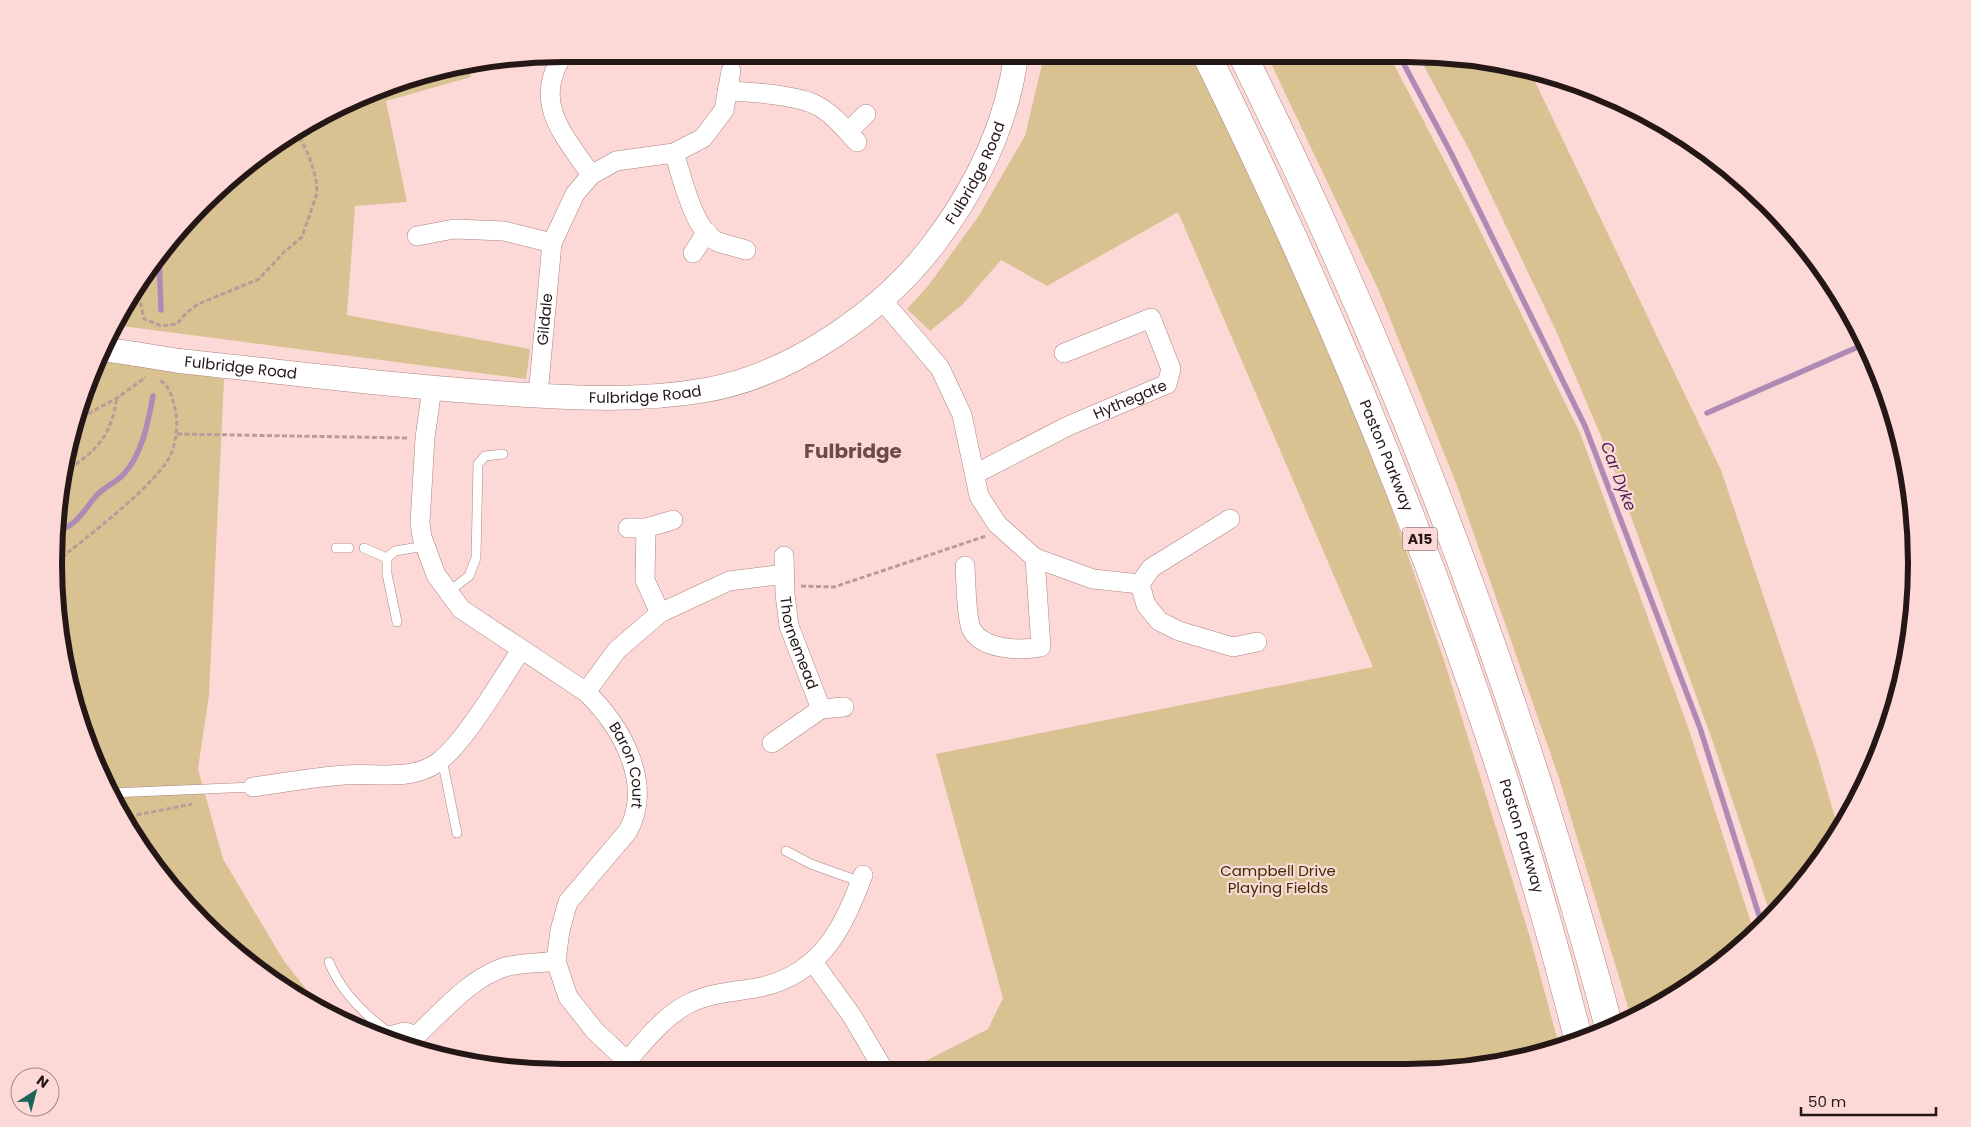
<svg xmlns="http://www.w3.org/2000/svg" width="1971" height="1127" viewBox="0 0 1971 1127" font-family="Poppins,sans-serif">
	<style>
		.green { fill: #d8c291 }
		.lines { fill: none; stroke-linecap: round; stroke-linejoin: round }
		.stream { stroke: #ae8bb4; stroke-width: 5.5 }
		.service-casing { stroke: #ab8481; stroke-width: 10 }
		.minor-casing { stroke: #ab8481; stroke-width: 20 }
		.tertiary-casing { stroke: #ab8481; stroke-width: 25 }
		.trunk-casing { stroke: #ab8481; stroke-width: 29 }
		.path { stroke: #b89c99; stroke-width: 3; stroke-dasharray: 5 2.5; stroke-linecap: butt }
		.service { stroke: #fff; stroke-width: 9 }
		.minor { stroke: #fff; stroke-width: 19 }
		.tertiary { stroke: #fff; stroke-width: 24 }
		.trunk { stroke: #fff; stroke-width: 28 }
		.tertiary-bridge-casing { stroke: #ab8481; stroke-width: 25; stroke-linecap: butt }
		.tertiary-bridge { stroke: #fff; stroke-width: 24 }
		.labels { text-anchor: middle; stroke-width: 4.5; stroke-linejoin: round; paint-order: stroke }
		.shield { fill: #fcd9d6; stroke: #665150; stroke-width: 1 }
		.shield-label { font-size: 14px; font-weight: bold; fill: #251716 }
		.street-label { font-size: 15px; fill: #251716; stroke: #fcd9d6 }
		.park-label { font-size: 15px; fill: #3e2e03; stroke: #fcd9d6 }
		.water-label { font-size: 16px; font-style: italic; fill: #4c2054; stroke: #fcd9d6 }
		.district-label { font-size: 20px; font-weight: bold; fill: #6d4a48; stroke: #fcd9d6 }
		.rim { fill: none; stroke: #251716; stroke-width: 6 }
	</style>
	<rect width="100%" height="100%" fill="#fcd9d6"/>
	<g class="green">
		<path d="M1267 55H1389L1466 202 1580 433 1688 727 1755 935 1690 987 1631 1017 1559 778 1456 483 1379 291Z"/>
		<path d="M1418 55H1441L1529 69 1721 470 1818 758 1839 832 1772 919 1714 745 1606 448 1557 333 1471 153Z"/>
		<path d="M1044 56H1192L1250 171 1363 426 1443 657 1529 934 1560 1049 1474 1069 906 1071 988 1029 1003 998 936 754 1373 667 1178 212 1047 286 1001 260 962 305 930 331 907 309 928 286 978 217 1025 136Z"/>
		<path d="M468 65 471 77 386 101 407 202 355 206 347 315 530 349 526 379 114 325C122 310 130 294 140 280 206 187 291 121 398 82 420 73 445 70 468 65Z"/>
		<path d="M98 360 224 379 209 695 198 769 223 859 284 961 325 1013 308 1005 228 947 180 899 122 819 92 758 64 663 55 597 58 497 71 431Z"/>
	</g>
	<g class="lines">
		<g class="stream">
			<path d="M1399 55 1451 153 1585 426 1700 728 1763 928"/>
			<path d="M159 256 161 310"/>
			<path d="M1707 413 1867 343"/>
			<path d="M57 531C78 525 83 511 96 496 104 487 115 483 123 475 142 455 148 423 153 396"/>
		</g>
		<defs>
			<g id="service">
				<path d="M336 548H349"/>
				<path d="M364 548 387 558"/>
				<path d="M447 593 469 576 476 558 478 464 485 456 503 454"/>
				<path d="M397 622 387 574V558L395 551 425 546"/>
				<path d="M442 759 457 833"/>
				<path d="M110 793 253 787"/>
				<path d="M786 851 811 864 861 882"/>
				<path d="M329 962C341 993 366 1016 392 1035"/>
			</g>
			<g id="minor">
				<path d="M561 58C533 105 565 136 591 175"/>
				<path d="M727 91C750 92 796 95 816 105 832 113 845 129 857 142"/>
				<path d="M848 132 866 114"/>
				<path d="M674 153C682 176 693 229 716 241 725 245 737 247 746 250"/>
				<path d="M417 236 454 229 504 231 552 243"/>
				<path d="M693 253 707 232"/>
				<path d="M882 300 940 368 962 415 979 496 997 524 1035 558 1093 579 1140 584 1151 568 1230 519"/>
				<path id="s1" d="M432 388 425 438 420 523 422 537 436 575 461 609 586 692C621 726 654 783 628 831L568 902 560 930 556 961 568 997 595 1031 627 1061 634 1072"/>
				<path id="s2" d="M538 395 552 243 575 194 591 175 616 161 674 153 703 138 724 110 731 71"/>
				<path id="s3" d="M975 474 1068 426 1167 384 1171 369 1151 318 1064 353"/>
				<path d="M628 528H646L673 520"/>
				<path d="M646 528 645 580 660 613"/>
				<path id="s4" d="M784 556 785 594 789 626 821 709"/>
				<path d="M965 566C966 580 966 616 971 628 981 650 1020 651 1041 647L1035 558"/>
				<path d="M1140 584 1146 605 1159 621 1179 631 1233 647 1257 642"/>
				<path d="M586 692 617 650 660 613 729 581 785 574"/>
				<path d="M772 743 821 709 844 707"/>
				<path d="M253 787C283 783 314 777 344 775 375 772 409 782 437 763 464 744 501 680 521 650"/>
				<path d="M813 962 852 1016 882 1067"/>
				<path d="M385 1037 405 1032 416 1036C442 1012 470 978 505 967 521 963 540 963 556 961"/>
				<path d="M627 1061C645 1041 663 1017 688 1004 711 992 736 992 761 987 822 973 843 928 863 875"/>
			</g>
			<g id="tertiary">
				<path d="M102 349 136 354"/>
				<path id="s5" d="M179 361C286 372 392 386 498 393 569 398 637 402 706 390 792 375 885 310 936 241 977 186 1007 124 1016 56"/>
			</g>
			<g id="trunk">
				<path id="s6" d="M1207 56C1362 371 1494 701 1579 1042"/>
				<path d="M1243 56C1370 312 1476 578 1559 852 1576 910 1594 968 1609 1028"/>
			</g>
		</defs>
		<use href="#service" class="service-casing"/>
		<use href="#minor" class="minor-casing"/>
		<use href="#tertiary" class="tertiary-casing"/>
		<use href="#trunk" class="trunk-casing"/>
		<g class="path">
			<path d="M140 280V301L144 319 162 326 177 324 186 313 198 304 259 279 284 252 302 237 317 193 316 179 309 156 297 132"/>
			<path d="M75 421 117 398 146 377"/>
			<path d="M177 434 408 438"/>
			<path d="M63 473C96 451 110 439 117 398"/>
			<path d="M56 562C83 540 159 483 171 454 177 439 179 421 174 405 172 396 169 385 159 380"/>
			<path d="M801 586 834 587 986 536"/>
			<path d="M122 818 192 804"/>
		</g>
		<use href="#service" class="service"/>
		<use href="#minor" class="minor"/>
		<use href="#tertiary" class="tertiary"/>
		<use href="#trunk" class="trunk"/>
		<defs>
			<path id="tertiary-bridge" d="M136 354 179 361"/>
		</defs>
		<use href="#tertiary-bridge" class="tertiary-bridge-casing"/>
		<use href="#tertiary-bridge" class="tertiary-bridge"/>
	</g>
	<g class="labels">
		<rect class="shield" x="1402.5" y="527.5" width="35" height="23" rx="4"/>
		<g class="shield-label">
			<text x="1420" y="544">A15</text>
		</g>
		<g class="street-label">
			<text dy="5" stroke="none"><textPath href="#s5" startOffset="888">Fulbridge Road</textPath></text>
			<text dy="5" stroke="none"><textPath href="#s2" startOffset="76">Gildale</textPath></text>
			<text dy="5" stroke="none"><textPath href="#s5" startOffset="62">Fulbridge Road</textPath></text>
			<text dy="5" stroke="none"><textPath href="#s5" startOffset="468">Fulbridge Road</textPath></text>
			<text dy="5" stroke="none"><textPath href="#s3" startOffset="172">Hythegate</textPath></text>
			<text dy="5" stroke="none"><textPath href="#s6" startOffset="438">Paston Parkway</textPath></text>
			<text dy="5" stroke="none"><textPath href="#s4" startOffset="89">Thornemead</textPath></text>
			<text dy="5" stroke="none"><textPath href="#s1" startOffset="469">Baron Court</textPath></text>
			<text dy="5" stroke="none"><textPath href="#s6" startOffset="842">Paston Parkway</textPath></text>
		</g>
		<g class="park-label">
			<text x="1278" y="876">Campbell Drive<tspan x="1278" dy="17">Playing Fields</tspan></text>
		</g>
		<g class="water-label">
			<text transform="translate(1619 476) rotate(69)" y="6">Car Dyke</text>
		</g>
		<g class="district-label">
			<text x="853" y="458">Fulbridge</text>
		</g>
	</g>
	<path d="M0 0H1971V1127H0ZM563 62H1407A501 501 0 0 1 1908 563V563A501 501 0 0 1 1407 1064H563A501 501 0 0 1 62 563V563A501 501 0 0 1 563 62Z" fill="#fcd9d6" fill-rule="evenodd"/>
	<path class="rim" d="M563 62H1407A501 501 0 0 1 1908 563V563A501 501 0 0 1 1407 1064H563A501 501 0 0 1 62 563V563A501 501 0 0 1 563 62Z"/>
	<g transform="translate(35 1092) rotate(36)"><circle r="24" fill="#fcd9d6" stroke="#a68b89"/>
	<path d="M0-4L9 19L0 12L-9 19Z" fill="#1d6458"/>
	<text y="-8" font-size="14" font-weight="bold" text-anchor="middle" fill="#251716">N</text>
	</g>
	<path d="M1801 1107v8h135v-8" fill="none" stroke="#251716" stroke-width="2.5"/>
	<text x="1808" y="1107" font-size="15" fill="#251716" stroke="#fcd9d6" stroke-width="4" paint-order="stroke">50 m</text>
</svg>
